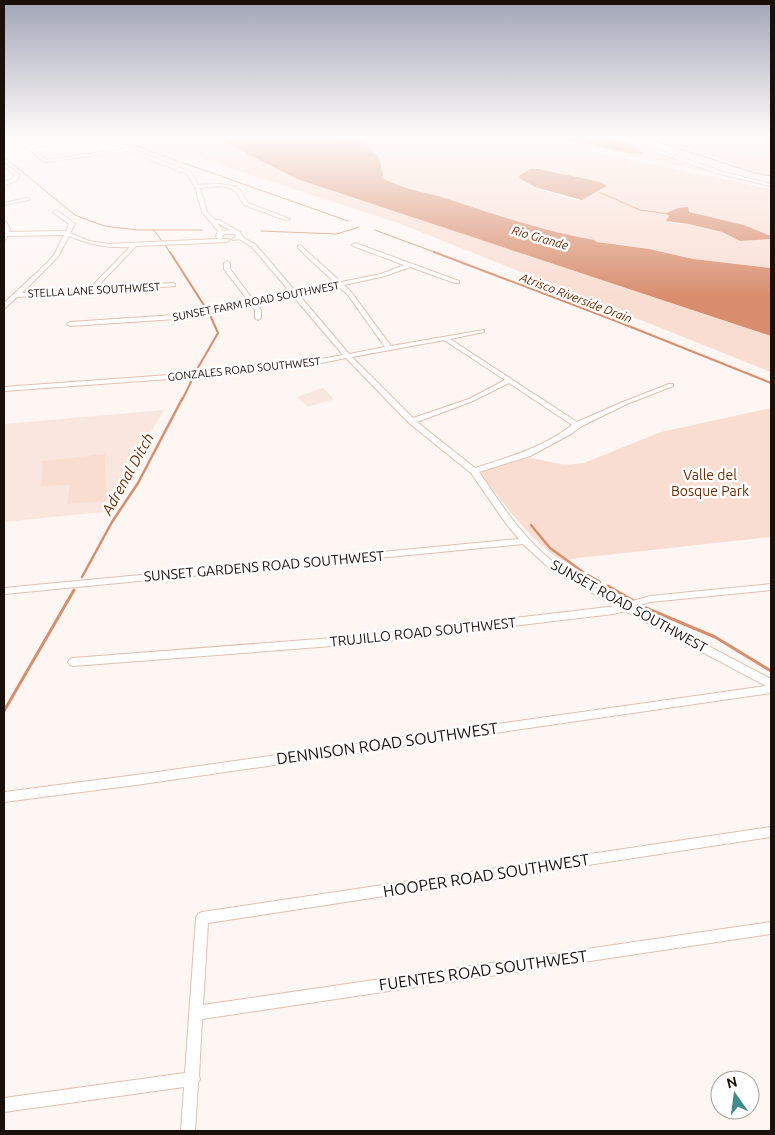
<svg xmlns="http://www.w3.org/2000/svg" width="775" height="1135" viewBox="0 0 775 1135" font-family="Ubuntu,sans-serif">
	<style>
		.built { fill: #f9e7df }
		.green { fill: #f9ddd1; fill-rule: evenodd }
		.water { fill: #d88e6e }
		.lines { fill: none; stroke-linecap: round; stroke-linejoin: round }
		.stream-far3 { stroke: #d88e6e; stroke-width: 1 }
		.stream-far2 { stroke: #d88e6e; stroke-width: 2 }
		.stream-far1 { stroke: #d88e6e; stroke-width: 2.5 }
		.stream { stroke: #d88e6e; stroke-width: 3 }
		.minor-casing { stroke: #e3bfb0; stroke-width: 2 }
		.minor { fill: #fff; fill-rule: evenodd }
		.labels { text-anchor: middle; stroke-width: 5; stroke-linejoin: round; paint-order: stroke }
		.far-street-label { font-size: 11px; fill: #1b0f0a; stroke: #fff }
		.far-water-label { font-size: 12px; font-style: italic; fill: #6b2903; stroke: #fff }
		.park-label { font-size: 14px; fill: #6e2b06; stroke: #fff }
		.street-label { font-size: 14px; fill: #1b0f0a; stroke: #fff }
		.water-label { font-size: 15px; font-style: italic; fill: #6b2903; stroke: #fff }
		.near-street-label { font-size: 16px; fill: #1b0f0a; stroke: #fff }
	</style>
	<rect width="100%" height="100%" fill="#fef6f3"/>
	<g class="built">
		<path d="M323 388 334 399 308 407 297 397Z"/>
		<path d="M164 410 103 512 4 522V424Z"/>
	</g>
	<g class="green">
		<path d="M138 138H217L297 179 771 336V372L401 224Z"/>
		<path d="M350 138H528L771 189V236L744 225 689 212 668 214 671 223 689 224 722 232 740 241 771 239V268L693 259 649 249 597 242 594 240C547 232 502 216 457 202 433 194 407 191 384 179L382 176C383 157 369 143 350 138ZM530 169 557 172 604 189 582 200H575C559 193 529 191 520 175Z"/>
		<path d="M548 138H622L721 175Z"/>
		<path d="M657 138H725L771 149V173L750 169Z"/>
		<path d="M771 408V537L578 558 562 561C526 537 506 504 478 472L510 461 531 458 565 465 584 463 661 432Z"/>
		<path d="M105 454 106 501 67 504 70 485 41 486 43 461Z"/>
	</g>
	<g class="water">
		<path d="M217 138 356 140 367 145 379 157 384 179C407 191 433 193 457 202 502 217 548 232 594 240L597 242 649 249 693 259 771 268V336L297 179Z"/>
		<path d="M565 138C583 138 632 137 643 154L628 153Z"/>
		<path d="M539 169 600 182 607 186 582 200 535 187 519 178 520 175 530 169Z"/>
		<path d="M688 207 689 212 744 225 771 236V239L740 241 722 232 689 224 666 221 669 216 666 213 678 208Z"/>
	</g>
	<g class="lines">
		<g class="stream-far3">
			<path d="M113 138 348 221"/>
			<path d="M646 138 755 173 771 176"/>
			<path d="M4 157 75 215 90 221 105 226 137 230H202"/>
			<path d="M599 192 640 210 668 214"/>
			<path d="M153 229 163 242"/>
			<path d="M375 230 437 253"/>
			<path d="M261 231 337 234 359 227"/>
			<path d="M165 245 170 253"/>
		</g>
		<g class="stream-far2">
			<path d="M170 252 207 310"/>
			<path d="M434 252 616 321 771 383"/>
			<path d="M196 371 218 333 210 315"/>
			<path d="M182 400 192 380"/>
		</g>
		<g class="stream-far1">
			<path d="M531 525 550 548 583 572"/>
			<path d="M588 575 600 582"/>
			<path d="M82 577 112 522 138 483 182 399"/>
			<path d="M608 586 610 587"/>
		</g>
		<g class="stream">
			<path d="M608 586 634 601"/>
			<path d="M646 608 715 637 771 671"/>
			<path d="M4 711 74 590"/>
		</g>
		<defs>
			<g id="minor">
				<path d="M20 138 29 146 46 143V145L31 148 46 160 124 149 97 138H104L191 172 198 185 219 184 234 186 240 190 248 203 290 219 285 220 244 205 236 192 231 188 219 186 200 188 207 212 215 220H219L240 232 244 238 256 245 296 292 335 283 298 248V246L300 245 341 282 381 274 404 265 353 246 352 245 355 243 459 281V283H455L410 267 385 276 344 285 352 293 391 346 484 330V332L450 339 577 422 623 402 669 384H673V386L627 404 580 427 571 434 530 456 479 472C501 504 522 537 552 561 573 578 603 591 626 603L650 596 771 584V590L650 602 634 607 771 679V693L136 785 4 802V792L136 775 766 686 625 611 613 614 371 643 73 666 70 665 68 662 70 659 73 658 371 635 617 606 583 588 547 566 523 544 4 594V588L519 539 507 525 471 473 409 423 346 358 321 363 169 379 4 391V387L169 375 321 359 343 355 293 296 256 304 261 310V318L258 320 255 318V310L251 305 191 318 70 326 67 324 70 322 191 314 249 302 224 269V263L227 261 230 263V269L254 301 291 293 252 247 239 239 233 240 232 239 236 236 235 234H226L222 236V239H229L230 240 227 242 136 246 96 288 173 283 175 284V286L17 297 6 307 4 308V303L47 263 54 255 64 235 7 236 6 239 4 240V222H6L10 229 9 232 66 231 69 224 54 213 53 212 56 210 75 224 70 233 89 241 108 244 218 239 216 236 218 231 202 212 195 187 187 174 128 151 45 162 15 138ZM217 223 230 230 223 231ZM69 236C92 245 105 248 130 247L89 289 22 293 58 257ZM338 286 348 295 385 347 349 354 299 295ZM444 340 505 380 469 399 413 418 352 357ZM509 383 572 425C544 447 509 457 475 468L417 422 473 401Z"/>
				<path d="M616 138H624L724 172 771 184V186L720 174Z"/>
				<path d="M730 138H740L771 146V148Z"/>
				<path d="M4 163 20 175 16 181 4 185V182L12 179 15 175 4 166Z"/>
				<path d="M27 198H29V200L4 205V203Z"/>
				<path d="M771 827V837L208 923 203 1005 771 922V934L202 1019 199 1076 200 1079 198 1083 195 1131H181L184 1087 4 1112V1098L185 1073 196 918 198 914 202 912Z"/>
			</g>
		</defs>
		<use href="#minor" class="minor-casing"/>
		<use href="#minor" class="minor"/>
	</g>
	<linearGradient id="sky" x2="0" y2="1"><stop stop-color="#a1a5b7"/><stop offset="0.46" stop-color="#fffbfa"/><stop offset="1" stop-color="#fffbfa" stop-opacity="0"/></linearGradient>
	<rect width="775" height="297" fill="url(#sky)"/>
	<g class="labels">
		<g class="far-street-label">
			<text transform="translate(94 290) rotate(-3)" y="4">STELLA LANE SOUTHWEST</text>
			<text transform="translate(256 301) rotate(-11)" y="4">SUNSET FARM ROAD SOUTHWEST</text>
			<text transform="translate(244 369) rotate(-6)" y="4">GONZALES ROAD SOUTHWEST</text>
		</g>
		<g class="far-water-label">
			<text transform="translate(540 238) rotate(16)" y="4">Rio Grande</text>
			<text transform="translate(576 298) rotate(21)" y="4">Atrisco Riverside Drain</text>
		</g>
		<g class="park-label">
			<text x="710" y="480">Valle del<tspan x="710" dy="16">Bosque Park</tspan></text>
		</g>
		<g class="street-label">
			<text transform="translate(264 566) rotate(-5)" y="5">SUNSET GARDENS ROAD SOUTHWEST</text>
			<text transform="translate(629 606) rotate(29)" y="5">SUNSET ROAD SOUTHWEST</text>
			<text transform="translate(423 632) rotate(-6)" y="5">TRUJILLO ROAD SOUTHWEST</text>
		</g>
		<g class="water-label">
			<text transform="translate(128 474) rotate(-61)" y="5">Adrenal Ditch</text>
		</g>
		<g class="near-street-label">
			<text transform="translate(387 743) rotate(-8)" y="6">DENNISON ROAD SOUTHWEST</text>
			<text transform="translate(486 875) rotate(-9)" y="6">HOOPER ROAD SOUTHWEST</text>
			<text transform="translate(483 970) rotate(-8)" y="6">FUENTES ROAD SOUTHWEST</text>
		</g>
	</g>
	<rect width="775" height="1135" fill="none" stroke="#1b0f0a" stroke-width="10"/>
	<g transform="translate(735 1095) rotate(346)"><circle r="24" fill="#ffffff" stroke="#a49f9d"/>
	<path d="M0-4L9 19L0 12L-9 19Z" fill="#41898b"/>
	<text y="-8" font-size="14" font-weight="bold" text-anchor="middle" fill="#1b0f0a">N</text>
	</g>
</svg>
